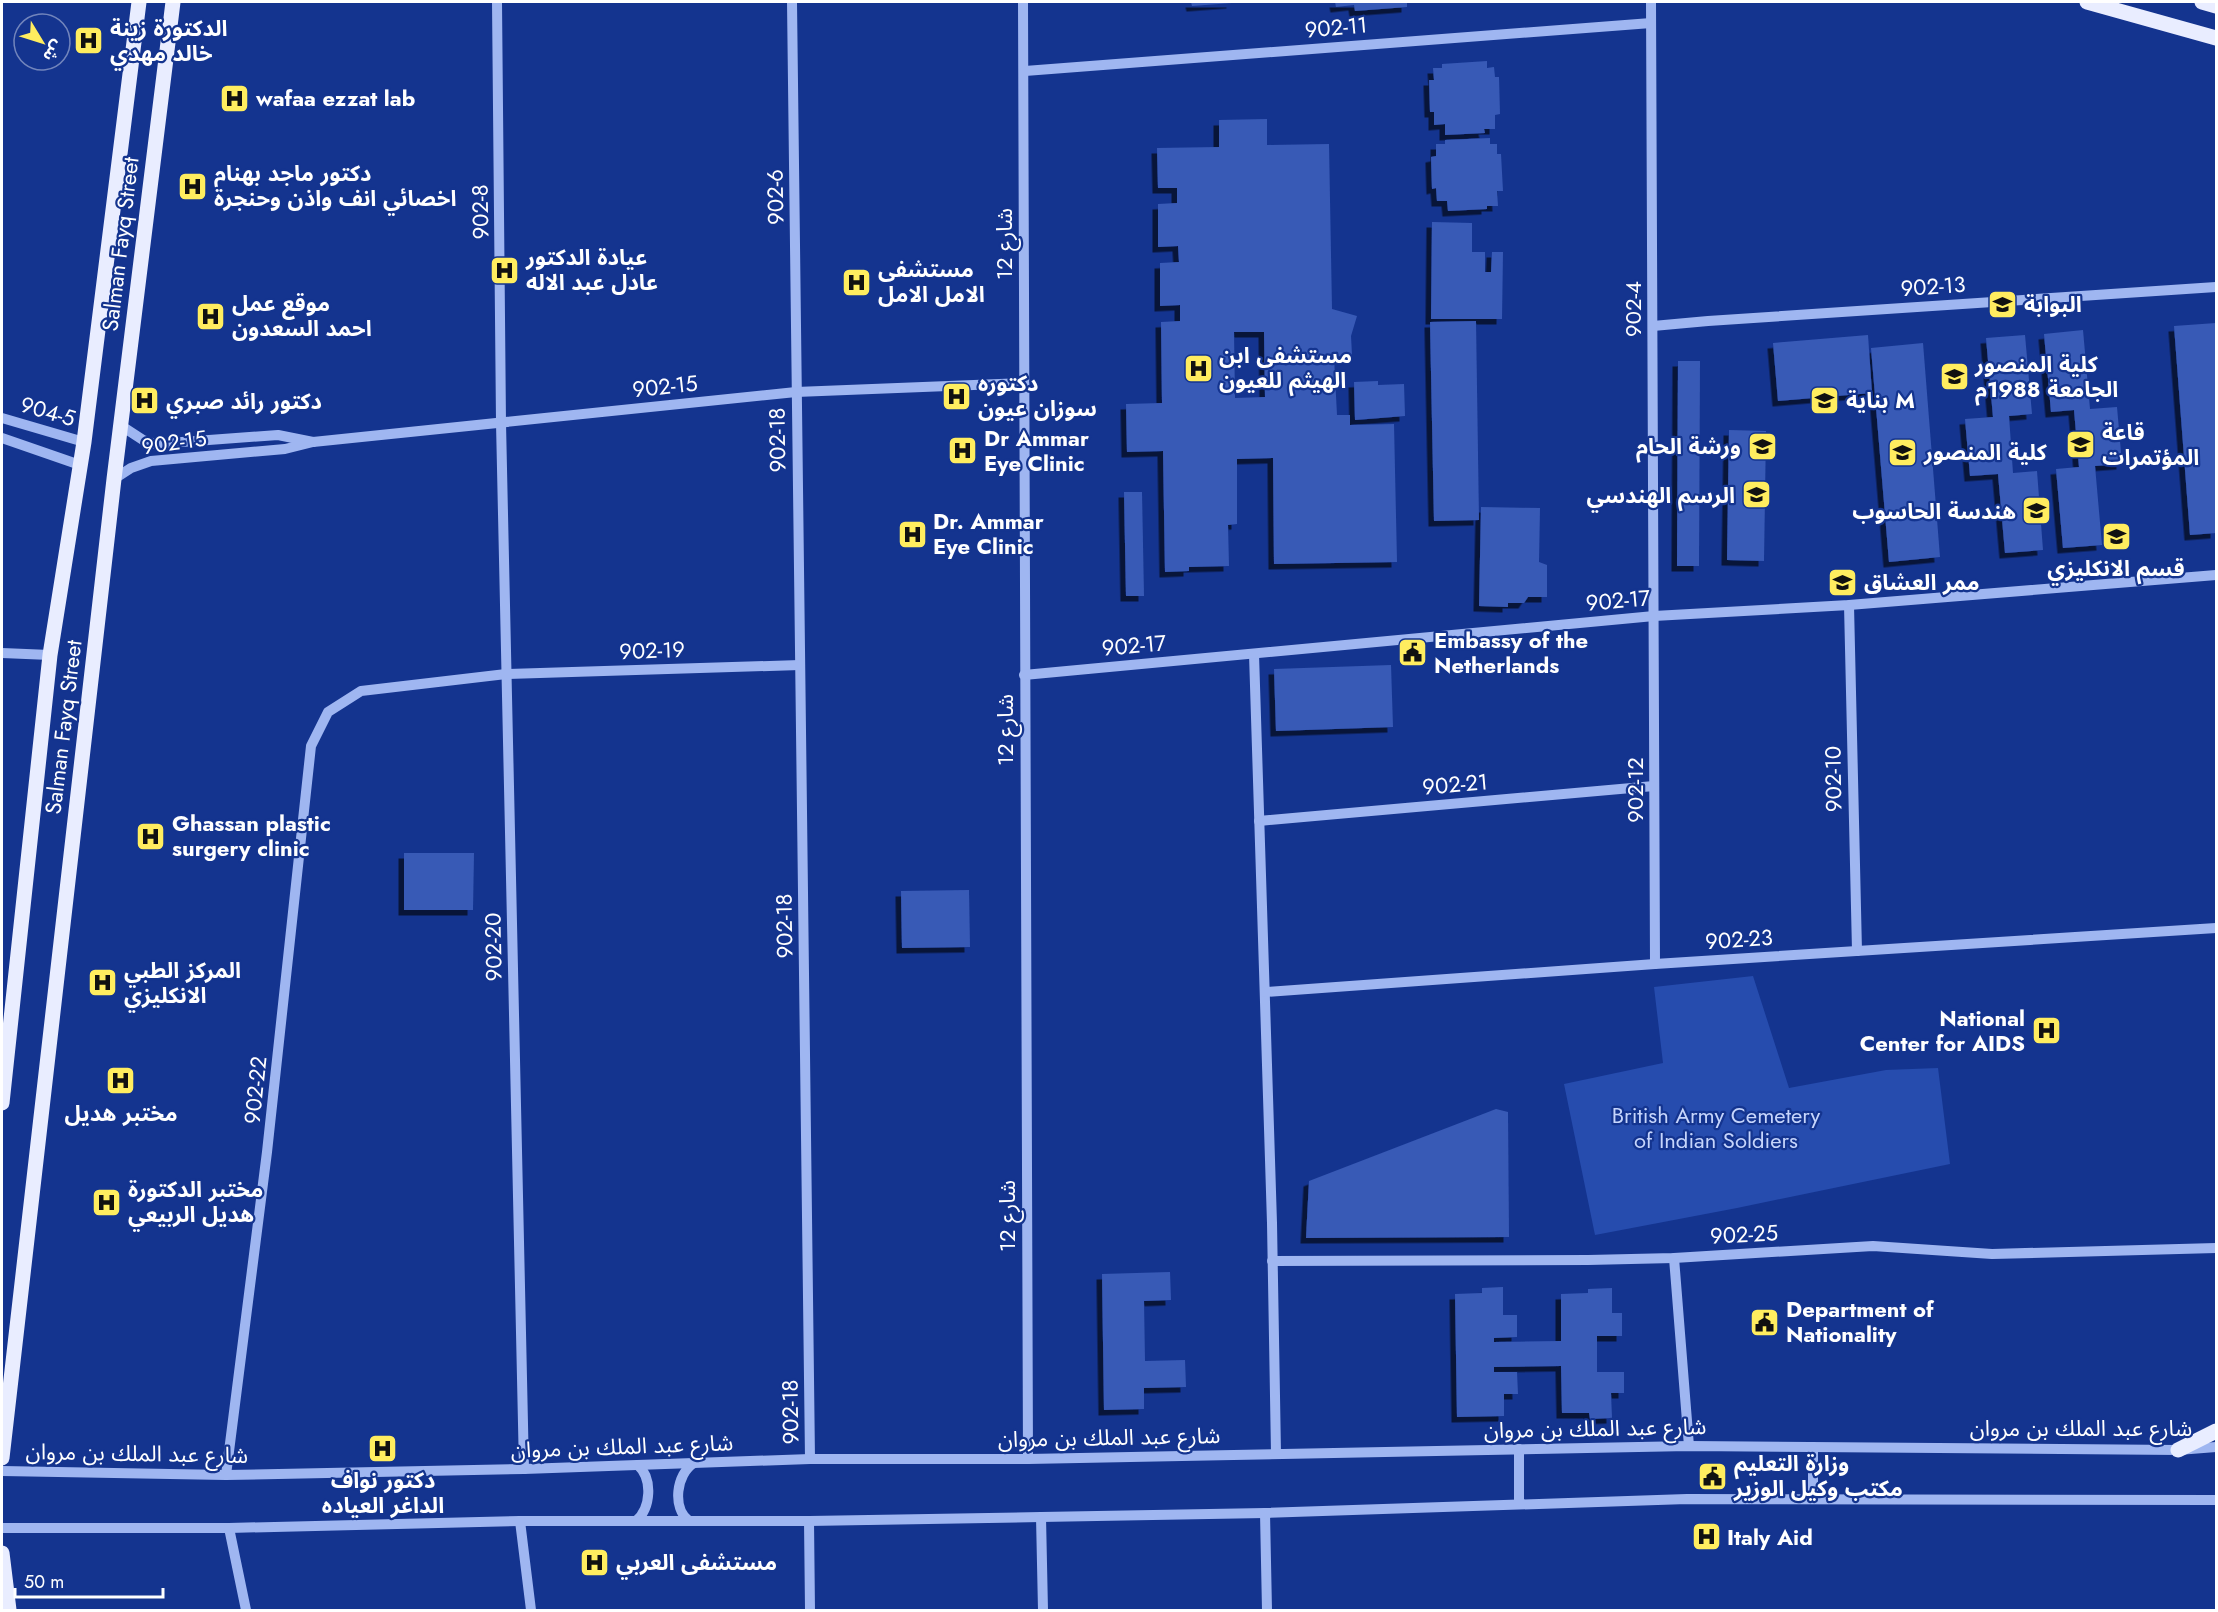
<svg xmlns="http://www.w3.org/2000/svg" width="2218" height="1612" viewBox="0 0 2218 1612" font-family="Jost,'Noto Sans Arabic',sans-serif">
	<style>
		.green { fill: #264cae }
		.building { fill: #385ab6; fill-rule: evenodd; filter: url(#shadow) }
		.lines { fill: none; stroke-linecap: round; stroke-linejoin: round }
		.minor { stroke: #9fb6f1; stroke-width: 10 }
		.major { stroke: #e9edff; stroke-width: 15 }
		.labels { text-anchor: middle; stroke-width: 4.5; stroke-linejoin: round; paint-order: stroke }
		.street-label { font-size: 22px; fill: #fff; stroke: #14348f }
		.poi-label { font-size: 22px; font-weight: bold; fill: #fff; stroke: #14348f; text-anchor: start }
		.park-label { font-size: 22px; fill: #c6d5fc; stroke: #14348f }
	</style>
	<defs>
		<filter id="shadow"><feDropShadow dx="-5.5" dy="5.5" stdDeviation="0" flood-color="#0009"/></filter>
	</defs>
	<rect width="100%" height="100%" fill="#14348f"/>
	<path class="green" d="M1753 976 1789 1088 1886 1070 1938 1068 1950 1164 1737 1208 1595 1235 1564 1084 1663 1063 1654 987Z"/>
	<g class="building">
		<path d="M1191 2H1232V3L1192 6Z"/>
		<path d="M1335 2H1407V7L1355 11 1354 5 1336 7Z"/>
		<path d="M1487 61V68L1494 67 1495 77H1499L1500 114 1495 115V129H1484L1485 133 1445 135V124L1434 125V112H1430L1429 80H1434L1433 68H1442V64Z"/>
		<path d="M1267 119V145L1329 144 1332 309 1357 316 1351 336 1352 355 1334 357 1337 415H1350V425L1394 424 1397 562 1274 564 1273 458 1237 459V524L1228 525 1229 566 1189 567V571L1165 572 1163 451 1127 452 1126 404 1162 403 1161 322 1180 321V305L1160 306V263L1179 262 1178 246 1158 247V204L1177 203V188H1158L1157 148 1219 147V120ZM1234 332H1264L1265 397 1235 398Z"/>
		<path d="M1490 138V144H1497V154H1501L1503 191H1497L1498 206H1487V209L1448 211 1447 201H1437L1436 188 1432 189 1431 157 1436 156V144H1445V140Z"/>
		<path d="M1432 222 1472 223V252H1485V272H1491L1492 252H1503L1502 319H1431Z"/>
		<path d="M1476 321 1479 520 1434 521 1430 322Z"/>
		<path d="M2216 323V533L2190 535 2174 326Z"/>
		<path d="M2083 330 2090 409 2117 407 2122 464 2095 466 2102 545 2063 548 2056 469 2079 467 2074 410 2051 412 2044 334Z"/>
		<path d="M1868 335 1872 393 1778 401 1773 343Z"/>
		<path d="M2025 335 2032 414 2009 416 2013 473 2037 471 2043 550 2005 553 1998 474 1970 476 1965 419 1993 417 1986 338Z"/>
		<path d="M1923 343 1940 557 1889 562 1871 348Z"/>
		<path d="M1678 361H1700L1699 566H1677Z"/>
		<path d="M1378 381V385L1404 384 1405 416 1355 420 1354 382Z"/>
		<path d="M1729 430 1766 431 1764 561 1727 560Z"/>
		<path d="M1124 492H1142L1144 596H1126Z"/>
		<path d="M1481 507 1540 508 1539 562 1547 565V597H1528L1524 603H1508V607L1479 606Z"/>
		<path d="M1391 665 1393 727 1276 731 1274 669Z"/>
		<path d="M404 853H474L473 910H404Z"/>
		<path d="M969 890 970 947 902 948 901 891Z"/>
		<path d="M1496 1109 1508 1112 1509 1237 1306 1238 1309 1181Z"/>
		<path d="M1170 1272 1171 1300 1144 1301 1145 1361 1185 1360 1186 1387 1144 1388V1409L1104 1410 1102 1274Z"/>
		<path d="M1503 1287V1315H1517V1337L1494 1338V1342L1561 1341V1294L1588 1293V1289L1612 1288V1313H1622V1336H1597V1372H1624V1393H1611L1612 1418 1590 1419 1589 1413H1562L1561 1366 1494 1367V1372H1517L1518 1394H1504V1416L1457 1417 1455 1294 1482 1293V1288Z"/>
	</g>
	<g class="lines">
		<g class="minor">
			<path d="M497 2 501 423 524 1469"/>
			<path d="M792 2 810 1459"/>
			<path d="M1023 2 1028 1459"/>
			<path d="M1651 2 1655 964"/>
			<path d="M1025 71 1651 23"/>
			<path d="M1653 326 1708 321 2216 287"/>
			<path d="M2 418 84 442"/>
			<path d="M120 425 143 440 155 444 278 435 313 442"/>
			<path d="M2 438 80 465"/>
			<path d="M114 479 131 468 151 461 285 449 313 442 796 392 1023 383"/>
			<path d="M1849 605 1857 951"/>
			<path d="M2 653 50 655"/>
			<path d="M1254 654 1272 1223 1276 1453"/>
			<path d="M1024 675 1654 616 1849 605 2216 575"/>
			<path d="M1259 821 1654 786"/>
			<path d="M1265 992 1655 964 2216 928"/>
			<path d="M1674 1258 1689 1446"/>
			<path d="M1272 1261 1588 1260 1674 1258 1873 1246 1992 1254 2216 1248"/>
			<path d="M1813 1447V1499"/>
			<path d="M1519 1449V1504"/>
			<path d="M2 1471 226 1475 524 1469 810 1459H1028L1689 1446 2178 1450 2216 1447"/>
			<path d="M226 1475 267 1152 311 746 328 712 361 691 506 674 800 665"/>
			<path d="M1265 1513 1267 1610"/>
			<path d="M1041 1517 1043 1610"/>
			<path d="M520 1521 531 1610"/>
			<path d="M636 1521C651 1508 653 1479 638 1465"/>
			<path d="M689 1521C672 1508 676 1474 694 1463"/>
			<path d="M809 1521 810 1610"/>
			<path d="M2 1528H229L520 1521H809L1041 1517 1265 1513 1687 1499 2216 1500"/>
			<path d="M229 1528 246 1610"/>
		</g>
		<g class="major">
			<path d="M2087 2 2216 38"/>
			<path d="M2202 2 2216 6"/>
			<path d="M2 1103 50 655 84 442 139 2"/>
			<path d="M2178 1450 2216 1431"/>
			<path d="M2 1458 114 479 173 2"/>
			<path d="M2 1553 9 1610"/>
		</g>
	</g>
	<defs>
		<symbol id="hospital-square" viewBox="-11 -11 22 22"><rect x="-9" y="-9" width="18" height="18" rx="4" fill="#ffed5f" stroke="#14348f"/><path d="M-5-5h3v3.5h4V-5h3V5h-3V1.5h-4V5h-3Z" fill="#111"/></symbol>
		<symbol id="university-square" viewBox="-11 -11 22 22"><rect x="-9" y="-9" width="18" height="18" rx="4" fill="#ffed5f" stroke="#14348f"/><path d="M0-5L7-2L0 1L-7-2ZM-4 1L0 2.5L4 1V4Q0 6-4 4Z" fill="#111"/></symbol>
		<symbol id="civic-square" viewBox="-11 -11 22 22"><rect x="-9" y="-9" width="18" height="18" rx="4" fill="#ffed5f" stroke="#14348f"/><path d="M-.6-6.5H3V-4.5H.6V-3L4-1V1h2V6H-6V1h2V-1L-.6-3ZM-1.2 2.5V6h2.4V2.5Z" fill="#111"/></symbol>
	</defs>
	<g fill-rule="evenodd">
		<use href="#hospital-square" x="72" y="24" width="33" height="33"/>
		<use href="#hospital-square" x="218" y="82" width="33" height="33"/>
		<use href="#hospital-square" x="176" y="170" width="33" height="33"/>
		<use href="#hospital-square" x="488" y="254" width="33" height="33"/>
		<use href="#hospital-square" x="840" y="266" width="33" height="33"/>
		<use href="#university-square" x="1986" y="288" width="33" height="33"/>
		<use href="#hospital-square" x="194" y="300" width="33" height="33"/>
		<use href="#hospital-square" x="1182" y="352" width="33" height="33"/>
		<use href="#university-square" x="1938" y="360" width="33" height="33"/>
		<use href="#hospital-square" x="940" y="380" width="33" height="33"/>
		<use href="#university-square" x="1808" y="384" width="33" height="33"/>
		<use href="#hospital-square" x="128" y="384" width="33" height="33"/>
		<use href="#university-square" x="2064" y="428" width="33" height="33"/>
		<use href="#university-square" x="1746" y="430" width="33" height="33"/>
		<use href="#hospital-square" x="946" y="434" width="33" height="33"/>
		<use href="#university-square" x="1886" y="436" width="33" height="33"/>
		<use href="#university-square" x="1740" y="478" width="33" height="33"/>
		<use href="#university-square" x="2020" y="494" width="33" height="33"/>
		<use href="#hospital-square" x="896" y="518" width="33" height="33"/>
		<use href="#university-square" x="2100" y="520" width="33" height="33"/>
		<use href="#university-square" x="1826" y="566" width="33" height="33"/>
		<use href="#civic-square" x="1396" y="636" width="33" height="33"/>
		<use href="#hospital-square" x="134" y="820" width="33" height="33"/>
		<use href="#hospital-square" x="86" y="966" width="33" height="33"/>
		<use href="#hospital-square" x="2030" y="1014" width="33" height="33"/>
		<use href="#hospital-square" x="104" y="1064" width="33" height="33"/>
		<use href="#hospital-square" x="90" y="1186" width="33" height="33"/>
		<use href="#civic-square" x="1748" y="1306" width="33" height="33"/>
		<use href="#hospital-square" x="366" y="1432" width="33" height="33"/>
		<use href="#civic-square" x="1696" y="1460" width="33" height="33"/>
		<use href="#hospital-square" x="1690" y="1520" width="33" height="33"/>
		<use href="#hospital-square" x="578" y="1546" width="33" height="33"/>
	</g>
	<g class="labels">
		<g class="street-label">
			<text transform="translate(1336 27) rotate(-5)" y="8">902-11</text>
			<text transform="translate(775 197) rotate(-91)" y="8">902-6</text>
			<text transform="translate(480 212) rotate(-91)" y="8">902-8</text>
			<text transform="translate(120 244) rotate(-83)" y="8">Salman Fayq Street</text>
			<text transform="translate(1004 244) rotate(-90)" y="8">شارع 12</text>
			<text transform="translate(1933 286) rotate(-4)" y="8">902-13</text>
			<text transform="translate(1633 309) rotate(-90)" y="8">902-4</text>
			<text transform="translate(665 386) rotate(-6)" y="8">902-15</text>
			<text transform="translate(48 411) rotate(16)" y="8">904-5</text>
			<text transform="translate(777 440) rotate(-91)" y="8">902-18</text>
			<text transform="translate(174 442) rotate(-8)" y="8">902-15</text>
			<text transform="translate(1618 600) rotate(-5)" y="8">902-17</text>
			<text transform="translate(1134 645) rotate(-5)" y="8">902-17</text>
			<text transform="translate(652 650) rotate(-2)" y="8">902-19</text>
			<text transform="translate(63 727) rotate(-83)" y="8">Salman Fayq Street</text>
			<text transform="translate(1005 730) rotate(-90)" y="8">شارع 12</text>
			<text transform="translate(1833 779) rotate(-91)" y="8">902-10</text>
			<text transform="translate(1455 784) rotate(-5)" y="8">902-21</text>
			<text transform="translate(1635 790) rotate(-90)" y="8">902-12</text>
			<text transform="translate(784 926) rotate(-91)" y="8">902-18</text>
			<text transform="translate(1739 939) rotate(-4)" y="8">902-23</text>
			<text transform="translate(493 947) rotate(-91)" y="8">902-20</text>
			<text transform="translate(255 1090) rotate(-84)" y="8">902-22</text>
			<text transform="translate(1007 1216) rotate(-90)" y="8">شارع 12</text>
			<text transform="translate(1744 1234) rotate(-3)" y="8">902-25</text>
			<text transform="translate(790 1412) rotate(-91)" y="8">902-18</text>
			<text transform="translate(1595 1428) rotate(-1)" y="8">شارع عبد الملك بن مروان</text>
			<text x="2081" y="1436">شارع عبد الملك بن مروان</text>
			<text transform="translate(1109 1437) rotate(-1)" y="8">شارع عبد الملك بن مروان</text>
			<text transform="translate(622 1446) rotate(-2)" y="8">شارع عبد الملك بن مروان</text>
			<text transform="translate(137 1453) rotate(1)" y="8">شارع عبد الملك بن مروان</text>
		</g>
		<g class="poi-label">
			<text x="110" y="36">الدكتورة زينة<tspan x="110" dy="25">خالد مهدي</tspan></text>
			<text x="256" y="106">wafaa ezzat lab</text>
			<text x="214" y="181">دكتور ماجد بهنام<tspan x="214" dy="25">اخصائي انف واذن وحنجرة</tspan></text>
			<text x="526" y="265">عيادة الدكتور<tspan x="526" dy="25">عادل عبد الاله</tspan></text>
			<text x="878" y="277">مستشفى<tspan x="878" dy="25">الامل الامل</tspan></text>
			<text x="232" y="311">موقع عمل<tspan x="232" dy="25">احمد السعدون</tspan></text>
			<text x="2024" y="312">البوابة</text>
			<text x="1219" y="363">مستشفى ابن<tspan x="1219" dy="25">الهيثم للعيون</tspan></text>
			<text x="1975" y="372">كلية المنصور<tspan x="1975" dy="25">الجامعة 1988م</tspan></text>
			<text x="978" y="391">دكتوره<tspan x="978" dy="25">سوزان عيون</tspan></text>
			<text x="1846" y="408">بناية M</text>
			<text x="166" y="409">دكتور رائد صبري</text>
			<text x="2102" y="440">قاعة<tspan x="2102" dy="25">المؤتمرات</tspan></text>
			<text x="984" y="446">Dr Ammar<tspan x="984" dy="25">Eye Clinic</tspan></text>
			<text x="1741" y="454" text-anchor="end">ورشة الحام</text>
			<text x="1924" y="460">كلية المنصور</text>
			<text x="1735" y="503" text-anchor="end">الرسم الهندسي</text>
			<text x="2016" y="519" text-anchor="end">هندسة الحاسوب</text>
			<text x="933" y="529">Dr. Ammar<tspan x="933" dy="25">Eye Clinic</tspan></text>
			<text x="2116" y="576" text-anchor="middle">قسم الانكليزي</text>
			<text x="1864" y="590">ممر العشاق</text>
			<text x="1434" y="648">Embassy of the<tspan x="1434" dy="25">Netherlands</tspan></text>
			<text x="172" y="831">Ghassan plastic<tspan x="172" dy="25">surgery clinic</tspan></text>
			<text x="124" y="978">المركز الطبي<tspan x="124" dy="25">الانكليزي</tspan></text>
			<text x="2025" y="1026" text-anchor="end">National<tspan x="2025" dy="25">Center for AIDS</tspan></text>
			<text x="121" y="1121" text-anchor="middle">مختبر هديل</text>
			<text x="128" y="1197">مختبر الدكتورة<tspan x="128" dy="25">هديل الربيعي</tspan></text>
			<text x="1786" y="1317">Department of<tspan x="1786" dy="25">Nationality</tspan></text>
			<text x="1734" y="1471">وزارة التعليم<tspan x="1734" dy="25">مكتب وكيل الوزير</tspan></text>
			<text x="383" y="1488" text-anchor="middle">دكتور نواف<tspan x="383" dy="25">الداغر العياده</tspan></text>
			<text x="1727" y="1545">Italy Aid</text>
			<text x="616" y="1570">مستشفى العربي</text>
		</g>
		<g class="park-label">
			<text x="1716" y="1123">British Army Cemetery<tspan x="1716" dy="25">of Indian Soldiers</tspan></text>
		</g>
	</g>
	<rect width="2218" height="1612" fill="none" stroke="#ffffff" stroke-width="6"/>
	<g transform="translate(42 42) rotate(128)"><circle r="28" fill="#14348f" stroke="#7285bc" stroke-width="1.5"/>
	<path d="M0-4.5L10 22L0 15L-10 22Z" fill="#ffed5f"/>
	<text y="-9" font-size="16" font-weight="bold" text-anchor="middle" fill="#ffffff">ش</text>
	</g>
	<path d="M15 1588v9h148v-9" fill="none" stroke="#ffffff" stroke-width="3"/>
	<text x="24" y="1588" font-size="18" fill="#ffffff" stroke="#14348f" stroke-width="4.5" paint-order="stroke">50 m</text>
</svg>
